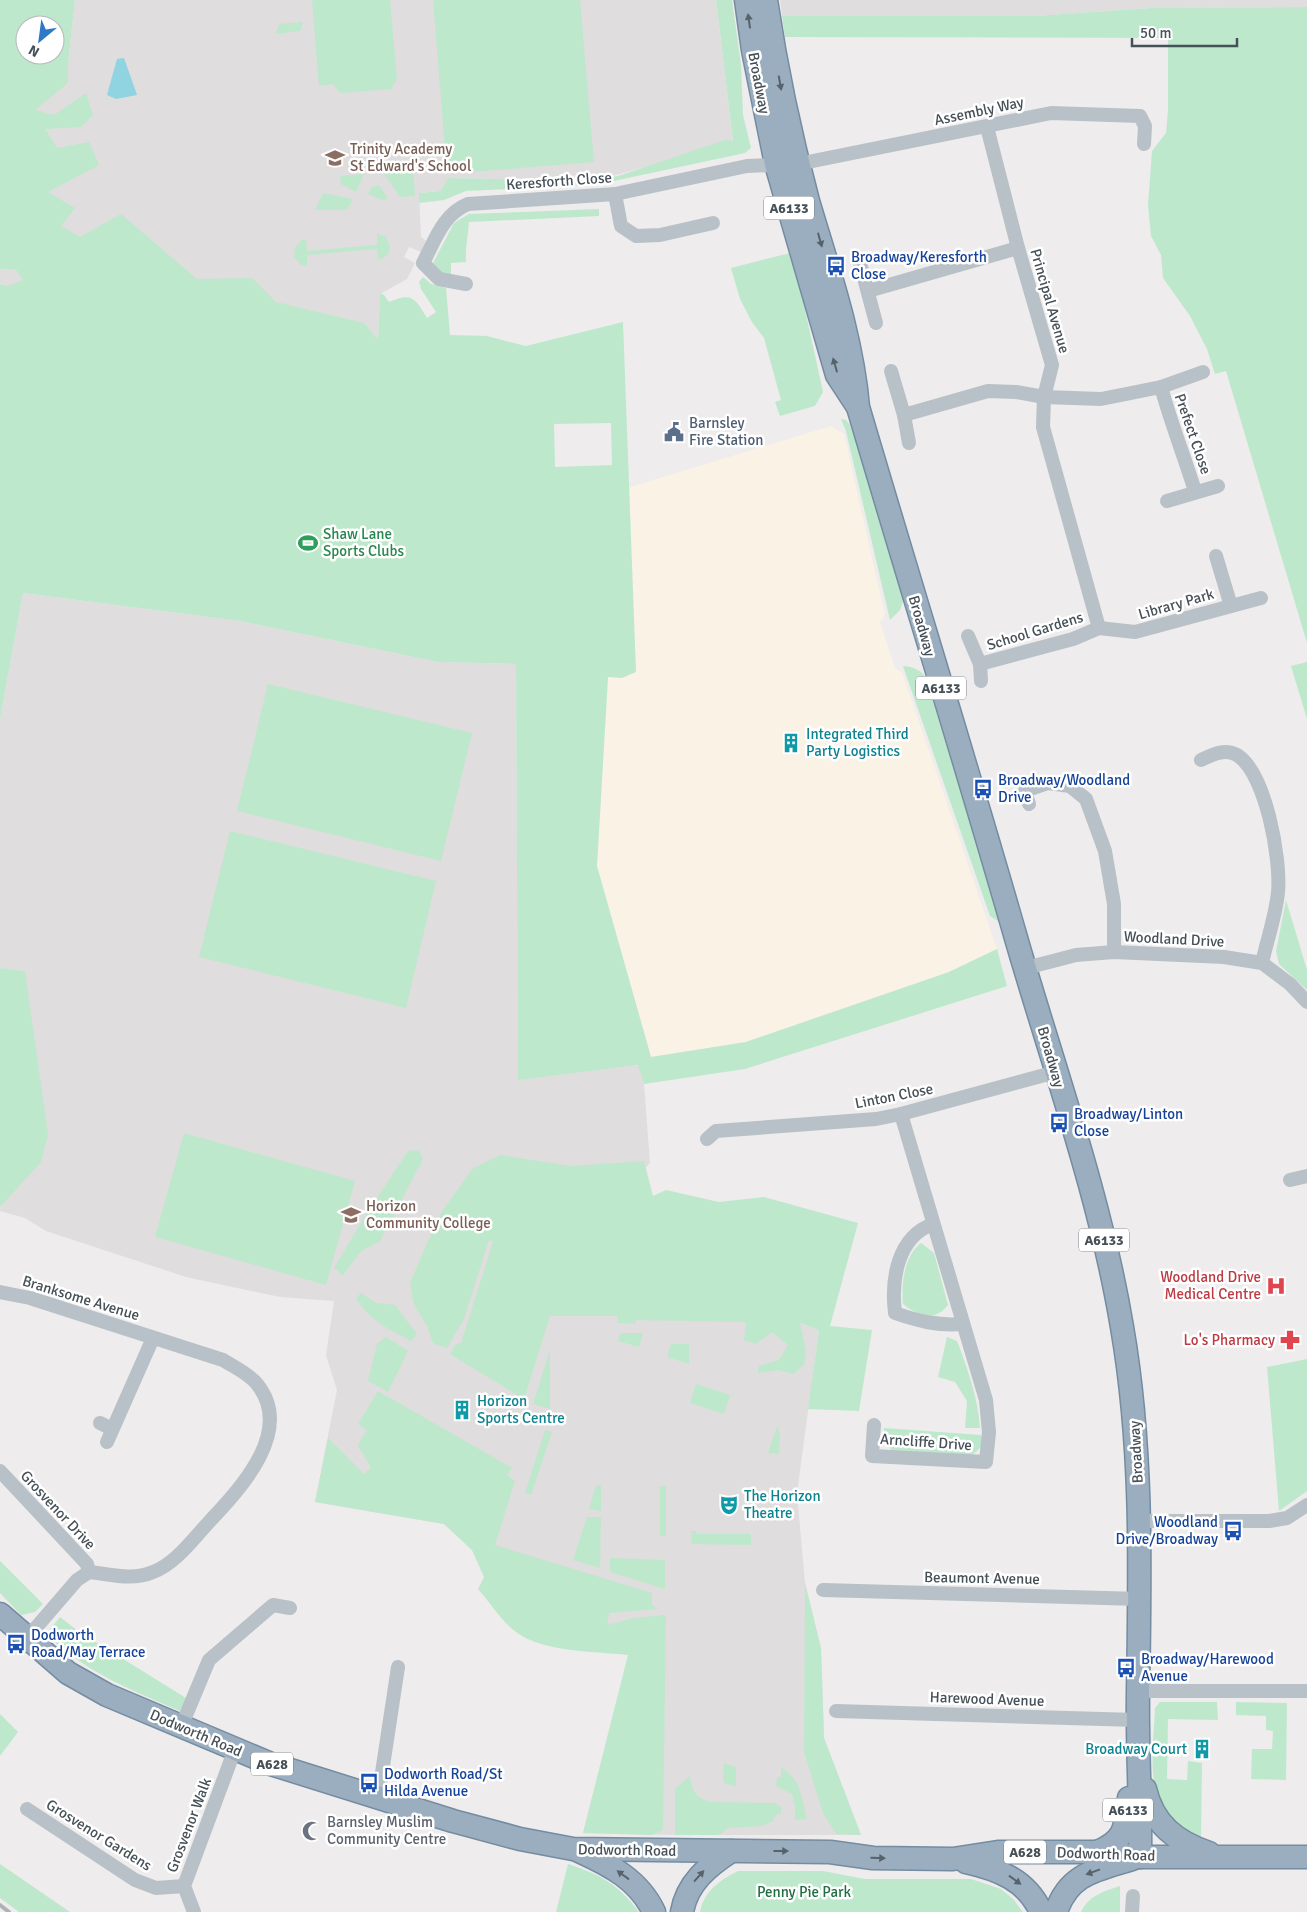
<svg xmlns="http://www.w3.org/2000/svg" width="1307" height="1912" viewBox="0 0 1307 1912" font-family="Signika,sans-serif">
	<style>
		.commercial { fill: #f9f2e5 }
		.education { fill: #dfdddd }
		.green { fill: #bee8cc; fill-rule: evenodd }
		.water { fill: #8fd4e0 }
		.lines { fill: none; stroke-linecap: round; stroke-linejoin: round }
		.trunk-casing { stroke: #748ca1; stroke-width: 25 }
		.minor { stroke: #b8c1c7; stroke-width: 14 }
		.trunk { stroke: #9baebf; stroke-width: 22 }
		.rail { stroke: #aeb1b5; stroke-width: 4 }
		.oneway { fill: #57636c }
		.labels { text-anchor: middle; stroke-width: 5; stroke-linejoin: round; paint-order: stroke }
		.shield { fill: #fff; stroke: #7e8489; stroke-width: 1 }
		.shield-label { font-size: 14px; font-weight: bold; fill: #465057 }
		.street-label { font-size: 15px; fill: #465057; stroke: #fff }
		.education-label { font-size: 15px; fill: #785e54; stroke: #fff; text-anchor: start }
		.transit-label { font-size: 15px; fill: #164399; stroke: #fff; text-anchor: start }
		.service-label { font-size: 15px; fill: #4e5e75; stroke: #fff; text-anchor: start }
		.leisure-label { font-size: 15px; fill: #27864d; stroke: #fff; text-anchor: start }
		.culture-label { font-size: 15px; fill: #0d838f; stroke: #fff; text-anchor: start }
		.health-label { font-size: 15px; fill: #be3a42; stroke: #fff; text-anchor: end }
		.worship-label { font-size: 15px; fill: #5b616d; stroke: #fff; text-anchor: start }
		.park-label { font-size: 15px; fill: #206f43; stroke: #fff }
	</style>
	<rect width="100%" height="100%" fill="#eeecec"/>
	<path class="commercial" d="M831 426 844 434 885 615 880 622 895 668 902 672 997 949 949 972 745 1042 651 1057 597 866 608 677 636 672 627 488Z"/>
	<g class="education">
		<path d="M75 0H716L733 142 595 181 450 178 440 191 419 193 421 237 426 241 421 252 409 247 404 257 415 263 407 279 380 294 378 341 30 239 0 111 68 65Z"/>
		<path d="M780 0H1307V7L1151 8 1034 16H782Z"/>
		<path d="M0 269 16 270 24 280 8 287 0 284Z"/>
		<path d="M23 593 240 621 438 662 516 664 518 1079 639 1065 644 1084 650 1163 631 1184 800 1323 819 1330 797 1493 805 1583 821 1648 824 1738 861 1835H675L583 1833 634 1633 503 1617 472 1550 444 1524 315 1502 337 1390 326 1355 334 1301 280 1297 186 1277 46 1231 25 1218 0 1211 25 971 0 968V719Z"/>
	</g>
	<g class="green">
		<path d="M0 0H75L68 65V83L35 110 54 115 86 93 93 115 81 127 45 129 57 148 89 142 99 165 48 192 75 208 61 226 80 237 121 214 197 279 252 278 276 302 364 323 378 340 380 293 384 295 389 302C412 292 415 298 427 318L436 312 421 289 419 282 423 277 431 284 446 288 450 335 487 336 526 346 623 322 636 672 622 678 608 677 597 866 651 1057 746 1042 949 972 997 949 1007 986 745 1069 644 1084 638 1065 518 1080 516 664 438 662 240 621 23 593 0 719V284L8 286 23 280 16 270 0 269ZM25 25H55V55H25ZM611 423 612 465 555 467 554 424Z"/>
		<path d="M312 0H390L397 79 391 89 340 93 333 84 319 86Z"/>
		<path d="M433 0H580L594 162 447 174Z"/>
		<path d="M716 0H732L741 65 743 115 751 148 745 153 595 185 466 191 444 200 419 203V193L440 191 449 178 595 181 621 175 725 140 733 141Z"/>
		<path d="M1307 7V643L1226 371 1215 374 1207 349 1190 316 1163 278 1161 255 1151 236 1148 205 1152 151 1166 133 1168 110V38L785 37 782 16H1034L1151 8Z"/>
		<path d="M303 22 300 31 275 34 280 24Z"/>
		<path d="M413 170 415 196 400 197 383 172Z"/>
		<path d="M364 174 356 192 341 184 340 176Z"/>
		<path d="M379 185 387 197 385 201 368 194 372 187Z"/>
		<path d="M323 193 353 199 347 210H315Z"/>
		<path d="M599 209V216L469 222C468 236 465 248 466 262L451 263V276L443 275 433 263 454 223 469 214Z"/>
		<path d="M377 234 386 237 390 247C389 253 386 259 378 259L377 249 307 255V266H302L294 257 295 247 302 240H306L307 251 377 245Z"/>
		<path d="M790 253 798 278 823 392 815 406 780 416 775 402 781 400 764 338 752 322 740 299 731 268Z"/>
		<path d="M841 419 846 420 850 425 868 472 905 596 900 610 890 620 846 431Z"/>
		<path d="M1307 662V719L1291 666Z"/>
		<path d="M903 666C917 667 923 672 930 683L1004 925 990 916Z"/>
		<path d="M268 684 472 733 441 861 237 811Z"/>
		<path d="M230 831 436 881 406 1008 199 957Z"/>
		<path d="M1286 900 1307 970V990L1279 964 1276 951Z"/>
		<path d="M0 968 25 971 48 1135 41 1162 0 1207Z"/>
		<path d="M184 1133 355 1181 326 1285 155 1237Z"/>
		<path d="M418 1150 423 1159 380 1241 361 1251 343 1275 334 1268 365 1216 408 1151Z"/>
		<path d="M500 1155 571 1166 644 1161 653 1196 666 1190 719 1202 764 1197 858 1223 830 1326 872 1330 859 1411 808 1409 819 1330 800 1323 806 1352 804 1365 793 1374 778 1370 758 1373 759 1366 779 1360 788 1345 772 1332 756 1344 744 1340 746 1322 636 1320 635 1324 618 1323 617 1316H550L524 1399 450 1354 456 1344 461 1343 493 1242 489 1240 464 1319 447 1348 433 1343 427 1326 414 1305 410 1283 439 1216 472 1169Z"/>
		<path d="M921 1243 934 1253 948 1305C935 1322 918 1316 903 1304 901 1284 904 1256 921 1243Z"/>
		<path d="M361 1293 376 1303 395 1305 417 1334 411 1341C388 1329 369 1320 356 1298Z"/>
		<path d="M620 1333H643L639 1347 618 1341Z"/>
		<path d="M386 1337 408 1351 388 1392 368 1381 377 1344Z"/>
		<path d="M947 1337 957 1341C968 1370 978 1398 980 1428H965L967 1401 955 1382 938 1377Z"/>
		<path d="M671 1344H689V1364L667 1357Z"/>
		<path d="M550 1350V1409L533 1404Z"/>
		<path d="M1307 1359V1491L1279 1511 1267 1367Z"/>
		<path d="M696 1384 730 1395 724 1414 690 1403Z"/>
		<path d="M378 1391 512 1468 507 1475 515 1481 495 1545 652 1593V1605L658 1609 609 1613 607 1625 633 1618 666 1615 663 1830 652 1835 583 1833 628 1655C594 1651 536 1653 510 1627 498 1616 489 1601 478 1589L484 1577 472 1550 444 1524 315 1502 328 1438 364 1474 371 1468 358 1445 367 1430 358 1424Z"/>
		<path d="M777 1426 780 1434 779 1454 768 1453Z"/>
		<path d="M884 1428 981 1435C985 1446 979 1450 970 1456L892 1451 884 1440Z"/>
		<path d="M545 1430 552 1432 531 1495 525 1493Z"/>
		<path d="M596 1485 601 1486V1511L589 1509Z"/>
		<rect x="660" y="1486" width="6" height="50"/>
		<path d="M587 1517H601L600 1568 573 1560Z"/>
		<path d="M691 1531H696L697 1534H751V1545L692 1544Z"/>
		<path d="M610 1558 665 1560V1589L610 1572Z"/>
		<path d="M0 1561 43 1604 35 1612 21 1615 0 1593Z"/>
		<path d="M805 1583 821 1648 824 1738 861 1835 836 1834 823 1813 804 1752Z"/>
		<path d="M60 1617 78 1631 186 1698 180 1711C133 1691 88 1673 50 1638V1629Z"/>
		<path d="M1160 1702H1217L1218 1720 1168 1719 1167 1779 1187 1780 1188 1761 1202 1763 1201 1840C1189 1834 1177 1828 1169 1818 1145 1790 1154 1742 1155 1708Z"/>
		<path d="M1236 1702 1287 1703 1286 1780 1251 1779 1252 1749H1272L1273 1731 1266 1730V1716L1236 1715Z"/>
		<path d="M0 1714 18 1732 0 1756Z"/>
		<path d="M724 1763 736 1767V1786L725 1784 723 1779Z"/>
		<path d="M781 1768C801 1777 802 1800 807 1819L795 1820V1807L792 1794 776 1786 777 1777H781Z"/>
		<path d="M690 1776C692 1791 695 1797 710 1802L775 1803 781 1807V1814H777L773 1821 762 1826 728 1828 719 1835H675V1788Z"/>
		<path d="M0 1864 70 1912H19L0 1898Z"/>
		<path d="M568 1864C603 1876 616 1883 639 1912H556Z"/>
		<path d="M738 1871H823L865 1879H971L1001 1889 1013 1899 1023 1912H700C704 1891 720 1880 738 1871Z"/>
		<path d="M1120 1886V1912H1081C1088 1896 1104 1891 1120 1886Z"/>
	</g>
	<path class="water" d="M124 58 137 95 116 99 107 95 117 59Z"/>
	<g class="lines">
		<defs>
			<g id="trunk">
				<path d="M746 0 753 50 776 164 837 375 856 404"/>
				<path d="M766 0C776 68 790 134 808 201 828 269 852 336 858 407 910 584 965 760 1016 938 1053 1066 1100 1195 1122 1327 1143 1448 1140 1570 1138 1692 1137 1747 1141 1802 1140 1857"/>
				<path d="M0 1614 68 1673 107 1695 271 1764 453 1821 520 1839 573 1849 830 1852 873 1858 953 1859 998 1852H1097L1140 1857H1307"/>
				<path d="M1145 1789C1153 1824 1176 1842 1209 1853"/>
				<path d="M579 1851C610 1865 639 1880 654 1912"/>
				<path d="M1097 1852C1127 1840 1125 1826 1129 1798"/>
				<path d="M966 1862C998 1869 1027 1880 1041 1912"/>
				<path d="M682 1912C687 1883 708 1866 731 1851"/>
				<path d="M1056 1912C1069 1873 1097 1870 1132 1859"/>
			</g>
		</defs>
		<use href="#trunk" class="trunk-casing"/>
		<g class="minor">
			<path d="M987 127 1018 248 1052 365 1044 397 1043 427 1099 628"/>
			<path d="M615 194 621 226 636 236 660 235 713 223"/>
			<path d="M860 263 876 323"/>
			<path d="M466 284 439 279 423 263C435 240 443 214 468 204L615 194 747 166 798 164 1051 113 1140 116 1145 126 1144 144"/>
			<path d="M868 291 1018 248"/>
			<path d="M891 371 904 415 909 443"/>
			<path d="M1161 387C1171 423 1184 456 1195 491"/>
			<path d="M904 415 988 391 1016 392 1044 397 1101 399 1161 387 1203 372"/>
			<path d="M1167 501 1218 486"/>
			<path d="M1216 556 1231 606"/>
			<path d="M968 636 980 664 981 681"/>
			<path d="M980 664 1073 639 1099 628 1135 632 1261 598"/>
			<path d="M1201 760C1212 755 1224 748 1237 755 1266 773 1281 859 1278 892 1276 915 1267 940 1262 963"/>
			<path d="M1029 804 1025 791 1048 783 1070 786 1086 799 1105 851 1114 904V952"/>
			<path d="M1026 968 1076 955 1114 952 1224 957 1262 963 1290 984 1307 1002"/>
			<path d="M707 1139 716 1131 876 1119 901 1114 1056 1072"/>
			<path d="M1290 1180 1307 1176"/>
			<path d="M933 1224C897 1237 891 1280 895 1313 918 1321 938 1326 962 1324"/>
			<path d="M0 1292 30 1298 223 1360C234 1367 248 1373 257 1384 295 1431 240 1489 209 1522 193 1539 175 1564 153 1572 132 1581 110 1574 89 1572"/>
			<path d="M100 1423 112 1429"/>
			<path d="M874 1425 872 1456 986 1462 989 1432 986 1400 901 1114"/>
			<path d="M107 1442 153 1338"/>
			<path d="M0 1471 87 1564 89 1572 77 1580 27 1638"/>
			<path d="M1140 1521H1269L1287 1518 1307 1505"/>
			<path d="M823 1590 1140 1599"/>
			<path d="M1138 1691H1307"/>
			<path d="M836 1711 1137 1720"/>
			<path d="M181 1727 209 1660 273 1605 290 1608"/>
			<path d="M378 1799 398 1667"/>
			<path d="M27 1809 135 1880 156 1888 184 1886"/>
			<path d="M194 1912 184 1886 235 1749"/>
			<path d="M1132 1912 1133 1896"/>
		</g>
		<use href="#trunk" class="trunk"/>
		<path class="rail" d="M0 1905 9 1912"/>
	</g>
	<defs><path id="oneway-solid" d="M-6-.8H1V-3.2L6.5 0L1 3.2V.8H-6Z" transform="scale(1.25)"/></defs>
	<g class="oneway">
		<use href="#oneway-solid" transform="translate(749 21) rotate(-98)"/>
		<use href="#oneway-solid" transform="translate(780 83) rotate(80)"/>
		<use href="#oneway-solid" transform="translate(820 240) rotate(74)"/>
		<use href="#oneway-solid" transform="translate(835 365) rotate(-106)"/>
		<use href="#oneway-solid" transform="translate(781 1851)"/>
		<use href="#oneway-solid" transform="translate(878 1858) rotate(2)"/>
		<use href="#oneway-solid" transform="translate(1093 1872) rotate(160)"/>
		<use href="#oneway-solid" transform="translate(623 1875) rotate(-144)"/>
		<use href="#oneway-solid" transform="translate(699 1876) rotate(-48)"/>
		<use href="#oneway-solid" transform="translate(1015 1880) rotate(36)"/>
	</g>
	<defs>
		<symbol id="school-bare" viewBox="-9 -9 18 18"><path d="M0-5L7-2L0 1L-7-2ZM-4 1L0 2.5L4 1V4Q0 6-4 4Z" fill="#8d6e63" stroke="#fff" stroke-width="2.5" paint-order="stroke"/></symbol>
		<symbol id="bus-bare" viewBox="-9 -9 18 18"><path d="M-5-6H5V4H4V6H2V4H-2V6H-4V4H-5ZM-3.5-4V0h7V-4ZM-3.5 1.2v1.5H-2V1.2ZM2 1.2v1.5H3.5V1.2Z" fill="#1a4fb4" stroke="#fff" stroke-width="2.5" paint-order="stroke"/></symbol>
		<symbol id="civic-bare" viewBox="-9 -9 18 18"><path d="M-.6-6.5H3V-4.5H.6V-3L4-1V1h2V6H-6V1h2V-1L-.6-3ZM-1.2 2.5V6h2.4V2.5Z" fill="#5c6f8a" stroke="#fff" stroke-width="2.5" paint-order="stroke"/></symbol>
		<symbol id="stadium-bare" viewBox="-9 -9 18 18"><path d="M0-5a6.5 5 0 1 0 0 10a6.5 5 0 1 0 0-10ZM-3.5-1.8h7v3.6h-7Z" fill="#2e9e5b" stroke="#fff" stroke-width="2.5" paint-order="stroke"/></symbol>
		<symbol id="building-bare" viewBox="-9 -9 18 18"><path d="M-4-6H4V6H1V3H-1V6H-4ZM-2.5-4.3h1.7v1.8h-1.7ZM.8-4.3h1.7v1.8H.8ZM-2.5-1h1.7V.8h-1.7ZM.8-1h1.7V.8H.8Z" fill="#0f9aa8" stroke="#fff" stroke-width="2.5" paint-order="stroke"/></symbol>
		<symbol id="hospital-bare" viewBox="-9 -9 18 18"><path d="M-5-5h3v3.5h4V-5h3V5h-3V1.5h-4V5h-3Z" fill="#e0444e" stroke="#fff" stroke-width="2.5" paint-order="stroke"/></symbol>
		<symbol id="pharmacy-bare" viewBox="-9 -9 18 18"><path d="M-2-6h4v4h4v4h-4v4h-4v-4h-4v-4h4Z" fill="#e0444e" stroke="#fff" stroke-width="2.5" paint-order="stroke"/></symbol>
		<symbol id="theatre-bare" viewBox="-9 -9 18 18"><path d="M-5-5.5Q0-4 5-5.5V0Q5 5 0 6Q-5 5-5 0ZM-3.3-2.5H-1v1.5H-3.3ZM1-2.5H3.3v1.5H1ZM-2.8 1Q0 5.5 2.8 1Z" fill="#0f9aa8" stroke="#fff" stroke-width="2.5" paint-order="stroke"/></symbol>
		<symbol id="mosque-bare" viewBox="-9 -9 18 18"><path d="M3.5-4.9A6 6 0 1 0 3.5 4.9A5 5 0 1 1 3.5-4.9Z" fill="#6b7280" stroke="#fff" stroke-width="2.5" paint-order="stroke"/></symbol>
	</defs>
	<g fill-rule="evenodd">
		<use href="#school-bare" x="321" y="144" width="28" height="28"/>
		<use href="#bus-bare" x="822" y="252" width="28" height="28"/>
		<use href="#civic-bare" x="660" y="418" width="28" height="28"/>
		<use href="#stadium-bare" x="294" y="529" width="28" height="28"/>
		<use href="#building-bare" x="777" y="729" width="28" height="28"/>
		<use href="#bus-bare" x="969" y="775" width="28" height="28"/>
		<use href="#bus-bare" x="1045" y="1109" width="28" height="28"/>
		<use href="#school-bare" x="337" y="1201" width="28" height="28"/>
		<use href="#hospital-bare" x="1262" y="1272" width="28" height="28"/>
		<use href="#pharmacy-bare" x="1276" y="1326" width="28" height="28"/>
		<use href="#building-bare" x="448" y="1396" width="28" height="28"/>
		<use href="#theatre-bare" x="715" y="1491" width="28" height="28"/>
		<use href="#bus-bare" x="1219" y="1517" width="28" height="28"/>
		<use href="#bus-bare" x="2" y="1630" width="28" height="28"/>
		<use href="#bus-bare" x="1112" y="1654" width="28" height="28"/>
		<use href="#building-bare" x="1188" y="1735" width="28" height="28"/>
		<use href="#bus-bare" x="355" y="1769" width="28" height="28"/>
		<use href="#mosque-bare" x="298" y="1817" width="28" height="28"/>
	</g>
	<g class="labels">
		<g class="shield">
			<rect x="764" y="196.5" width="50" height="23" rx="4"/>
			<rect x="916" y="676.5" width="50" height="23" rx="4"/>
			<rect x="1079" y="1228.5" width="50" height="23" rx="4"/>
			<rect x="251" y="1752.5" width="42" height="23" rx="4"/>
			<rect x="1103" y="1798.5" width="50" height="23" rx="4"/>
			<rect x="1004" y="1840.5" width="42" height="23" rx="4"/>
		</g>
		<g class="shield-label">
			<text x="789" y="213">A6133</text>
			<text x="941" y="693">A6133</text>
			<text x="1104" y="1245">A6133</text>
			<text x="272" y="1769">A628</text>
			<text x="1128" y="1815">A6133</text>
			<text x="1025" y="1857">A628</text>
		</g>
		<g class="street-label">
			<text transform="translate(759 83) rotate(79)" y="5">Broadway</text>
			<text transform="translate(979 111) rotate(-12)" y="5">Assembly Way</text>
			<text transform="translate(559 181) rotate(-4)" y="5">Keresforth Close</text>
			<text transform="translate(1050 301) rotate(74)" y="5">Principal Avenue</text>
			<text transform="translate(1193 434) rotate(71)" y="5">Prefect Close</text>
			<text transform="translate(1176 604) rotate(-16)" y="5">Library Park</text>
			<text transform="translate(922 626) rotate(74)" y="5">Broadway</text>
			<text transform="translate(1035 631) rotate(-17)" y="5">School Gardens</text>
			<text transform="translate(1174 939) rotate(3)" y="5">Woodland Drive</text>
			<text transform="translate(1051 1057) rotate(74)" y="5">Broadway</text>
			<text transform="translate(894 1096) rotate(-11)" y="5">Linton Close</text>
			<text transform="translate(81 1298) rotate(17)" y="5">Branksome Avenue</text>
			<text transform="translate(926 1442) rotate(4)" y="5">Arncliffe Drive</text>
			<text transform="translate(1136 1452) rotate(-93)" y="5">Broadway</text>
			<text transform="translate(58 1510) rotate(47)" y="5">Grosvenor Drive</text>
			<text transform="translate(982 1578) rotate(1)" y="5">Beaumont Avenue</text>
			<text transform="translate(987 1699) rotate(2)" y="5">Harewood Avenue</text>
			<text transform="translate(196 1733) rotate(23)" y="5">Dodworth Road</text>
			<text transform="translate(189 1825) rotate(-69)" y="5">Grosvenor Walk</text>
			<text transform="translate(99 1835) rotate(32)" y="5">Grosvenor Gardens</text>
			<text transform="translate(627 1850) rotate(1)" y="5">Dodworth Road</text>
			<text transform="translate(1106 1854) rotate(2)" y="5">Dodworth Road</text>
		</g>
		<g class="education-label">
			<text x="350" y="154">Trinity Academy<tspan x="350" dy="17">St Edward's School</tspan></text>
			<text x="366" y="1211">Horizon<tspan x="366" dy="17">Community College</tspan></text>
		</g>
		<g class="transit-label">
			<text x="851" y="262">Broadway/Keresforth<tspan x="851" dy="17">Close</tspan></text>
			<text x="998" y="785">Broadway/Woodland<tspan x="998" dy="17">Drive</tspan></text>
			<text x="1074" y="1119">Broadway/Linton<tspan x="1074" dy="17">Close</tspan></text>
			<text x="1218" y="1527" text-anchor="end">Woodland<tspan x="1218" dy="17">Drive/Broadway</tspan></text>
			<text x="31" y="1640">Dodworth<tspan x="31" dy="17">Road/May Terrace</tspan></text>
			<text x="1141" y="1664">Broadway/Harewood<tspan x="1141" dy="17">Avenue</tspan></text>
			<text x="384" y="1779">Dodworth Road/St<tspan x="384" dy="17">Hilda Avenue</tspan></text>
		</g>
		<g class="service-label">
			<text x="689" y="428">Barnsley<tspan x="689" dy="17">Fire Station</tspan></text>
		</g>
		<g class="leisure-label">
			<text x="323" y="539">Shaw Lane<tspan x="323" dy="17">Sports Clubs</tspan></text>
		</g>
		<g class="culture-label">
			<text x="806" y="739">Integrated Third<tspan x="806" dy="17">Party Logistics</tspan></text>
			<text x="477" y="1406">Horizon<tspan x="477" dy="17">Sports Centre</tspan></text>
			<text x="744" y="1501">The Horizon<tspan x="744" dy="17">Theatre</tspan></text>
			<text x="1187" y="1754" text-anchor="end">Broadway Court</text>
		</g>
		<g class="health-label">
			<text x="1261" y="1282">Woodland Drive<tspan x="1261" dy="17">Medical Centre</tspan></text>
			<text x="1275" y="1345">Lo's Pharmacy</text>
		</g>
		<g class="worship-label">
			<text x="327" y="1827">Barnsley Muslim<tspan x="327" dy="17">Community Centre</tspan></text>
		</g>
		<g class="park-label">
			<text x="804" y="1897">Penny Pie Park</text>
		</g>
	</g>
	<g transform="translate(40 40) rotate(209)"><circle r="24" fill="#ffffff" stroke="#b5b9bc"/>
	<path d="M0-4L9 19L0 12L-9 19Z" fill="#2d78c7"/>
	<text y="-8" font-size="14" font-weight="bold" text-anchor="middle" fill="#465057">N</text>
	</g>
	<path d="M1132 38v8h105v-8" fill="none" stroke="#465057" stroke-width="2.5"/>
	<text x="1140" y="38" font-size="15" fill="#465057" stroke="#ffffff" stroke-width="4" paint-order="stroke">50 m</text>
</svg>
